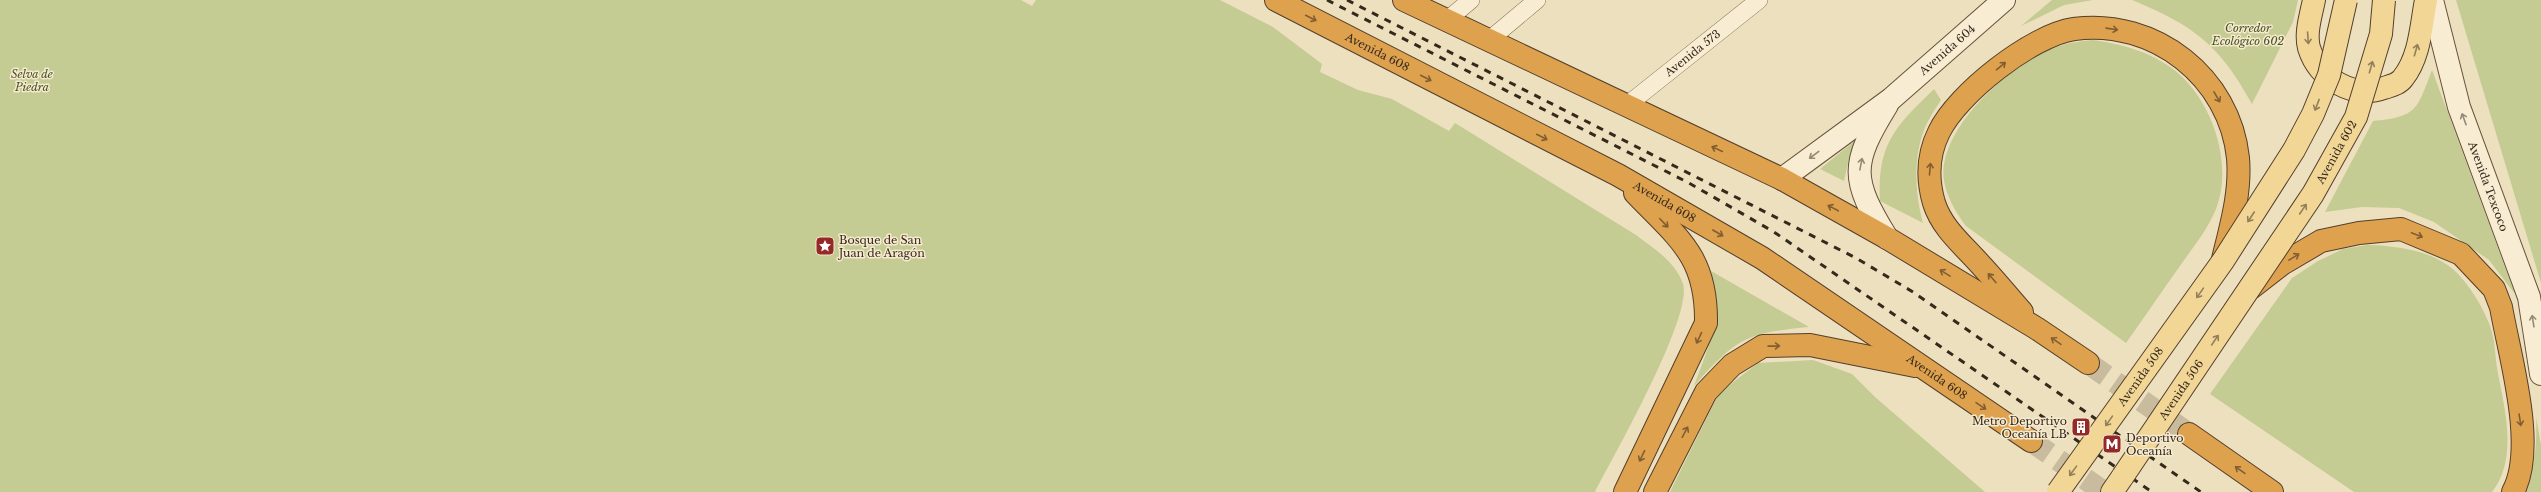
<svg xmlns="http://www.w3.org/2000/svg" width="2541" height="492" viewBox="0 0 2541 492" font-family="'Libre Baskerville',serif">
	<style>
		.green { fill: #c4cb93 }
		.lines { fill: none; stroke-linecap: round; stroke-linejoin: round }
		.highway-tunnel { stroke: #c8bb9e; stroke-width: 22; stroke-dasharray: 22 11; stroke-linecap: butt }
		.street-casing { stroke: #867157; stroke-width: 18 }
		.secondary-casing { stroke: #67523b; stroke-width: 24 }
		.primary-casing { stroke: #533f2c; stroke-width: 24 }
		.highway-casing { stroke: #533f2c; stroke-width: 24 }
		.street { stroke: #f8edd2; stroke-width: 17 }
		.secondary { stroke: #f8edd2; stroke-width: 22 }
		.primary { stroke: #f1d696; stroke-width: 22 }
		.highway { stroke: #dea14e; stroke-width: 22 }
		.rail { stroke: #35281c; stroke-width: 3; stroke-dasharray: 7 7; stroke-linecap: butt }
		.primary-bridge-casing { stroke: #533f2c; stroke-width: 24; stroke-linecap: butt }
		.primary-bridge { stroke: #f1d696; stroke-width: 22 }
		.oneway { stroke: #815e32 }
		.oneway2 { stroke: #937f59 }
		.oneway3 { stroke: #968a77 }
		.labels { text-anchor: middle; stroke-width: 3; stroke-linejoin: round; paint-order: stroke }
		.park-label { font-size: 11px; font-style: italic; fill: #455123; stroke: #f5eace }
		.street-label { font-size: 11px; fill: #35281c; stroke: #f5eace }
		.poi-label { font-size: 11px; fill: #35281c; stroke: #f5eace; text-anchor: start }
	</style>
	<rect width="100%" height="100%" fill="#ede0bf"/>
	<g class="green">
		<path d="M0 0H1021L1032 6 1036 0H1220L1273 27 1322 64 1320 72 1358 90 1392 99 1449 131 1455 123 1636 235C1653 248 1676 262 1683 284 1693 317 1613 457 1595 492H0Z"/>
		<path d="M2052 0H2093L2064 5 2021 26Z"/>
		<path d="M2132 0H2298L2293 22 2252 104C2220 45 2193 25 2132 0Z"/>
		<path d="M2456 0H2541V283Z"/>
		<path d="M2093 40C2118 44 2142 49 2164 63 2209 89 2235 161 2216 209 2208 229 2194 246 2182 263 2163 290 2145 316 2126 343L1966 226C1954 210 1940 186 1944 164 1952 115 2019 57 2066 44 2074 42 2084 41 2093 40Z"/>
		<path d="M2432 70 2515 294 2489 260 2434 222 2399 208 2362 207 2325 212 2373 121C2418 117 2417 109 2432 70Z"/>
		<path d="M1934 89 1941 100C1935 109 1928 120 1924 130 1913 159 1915 193 1923 223L1880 201C1877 144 1895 127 1934 89Z"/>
		<path d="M1857 139 1850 154 1844 181 1820 169Z"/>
		<path d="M2368 245C2397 246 2431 250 2454 270 2469 284 2483 307 2490 326 2495 339 2495 355 2497 368 2504 407 2519 458 2492 492H2354L2210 394 2292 278 2318 261 2343 249Z"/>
		<path d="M1711 271 1809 327C1745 333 1736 339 1694 386 1711 341 1720 321 1711 271Z"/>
		<path d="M1813 360 1852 374 1875 397 1985 492H1670L1719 393 1758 363Z"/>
		<path d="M2536 417 2541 445V492H2523C2536 468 2537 444 2536 417Z"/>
	</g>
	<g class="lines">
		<g class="highway-tunnel">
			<path d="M2088 363 2189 434"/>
			<path d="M2031 441 2104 492"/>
		</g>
		<defs>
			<g id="street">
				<path d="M1446 21 1471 0"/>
				<path d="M1488 41 1537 0"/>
				<path id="s1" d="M1626 106 1759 0"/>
			</g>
			<g id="secondary">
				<path id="s2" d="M2432 0 2459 107 2529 297 2541 374"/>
				<path d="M1887 105C1850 165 1851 179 1887 238"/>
				<path id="s3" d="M1782 179 1891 99 2004 0"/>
			</g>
			<g id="primary">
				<path d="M2314 0C2311 15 2305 33 2309 48 2319 79 2353 99 2384 88 2390 86 2399 84 2403 78 2420 57 2421 26 2426 0"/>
				<path d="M2112 492 2123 476"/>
			</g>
			<g id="highway">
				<path id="s4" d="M1276 0 1618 175 1762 258 2031 441"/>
				<path d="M1404 0 1782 179 1887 238 2036 328 2088 363"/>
				<path d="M2251 288 2282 264 2321 241 2359 233 2401 229 2461 254 2494 289 2501 307C2510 358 2537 447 2513 492"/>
				<path d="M2022 312C2008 296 1994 279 1979 263 1962 244 1942 228 1934 203 1927 179 1928 154 1939 132 1957 94 2032 35 2074 29 2155 18 2230 78 2238 158 2241 192 2231 226 2223 259"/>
				<path d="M2189 434 2272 492"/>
				<path d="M1625 492 1706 323C1707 256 1678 238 1635 193"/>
				<path d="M1655 492 1706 392 1732 365 1763 346 1810 345 1915 366"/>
			</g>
		</defs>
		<use href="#street" class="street-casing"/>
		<use href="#secondary" class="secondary-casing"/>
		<use href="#primary" class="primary-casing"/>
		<use href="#highway" class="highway-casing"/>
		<use href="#street" class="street"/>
		<use href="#secondary" class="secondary"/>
		<use href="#primary" class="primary"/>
		<use href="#highway" class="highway"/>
		<g class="rail">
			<path d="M1327 0 1689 183 1774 232 2152 492"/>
			<path d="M1347 0 1856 258 1913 292 2201 492"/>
		</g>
		<defs>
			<g id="primary-bridge">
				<path id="s5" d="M2123 476 2313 194 2356 117 2381 34 2384 0"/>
				<path id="s6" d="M2058 492 2223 261 2294 150 2313 114 2329 75 2346 0"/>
			</g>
		</defs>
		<use href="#primary-bridge" class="primary-bridge-casing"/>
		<use href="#primary-bridge" class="primary-bridge"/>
	</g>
	<defs><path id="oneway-shaft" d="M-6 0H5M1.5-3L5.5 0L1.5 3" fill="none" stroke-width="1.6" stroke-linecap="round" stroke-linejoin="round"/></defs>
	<g class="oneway">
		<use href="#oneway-shaft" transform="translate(1311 18) rotate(27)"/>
		<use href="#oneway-shaft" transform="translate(2112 29) rotate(8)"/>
		<use href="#oneway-shaft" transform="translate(2001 66) rotate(-40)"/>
		<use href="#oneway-shaft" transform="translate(1426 78) rotate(27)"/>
		<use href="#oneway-shaft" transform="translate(2217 97) rotate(60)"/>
		<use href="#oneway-shaft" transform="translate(1542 137) rotate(27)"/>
		<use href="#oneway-shaft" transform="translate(1717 149) rotate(-155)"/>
		<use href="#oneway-shaft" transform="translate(1930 169) rotate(-85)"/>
		<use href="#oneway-shaft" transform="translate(1833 208) rotate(-152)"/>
		<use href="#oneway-shaft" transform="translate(1664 223) rotate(46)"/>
		<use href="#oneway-shaft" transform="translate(1718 233) rotate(30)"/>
		<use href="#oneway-shaft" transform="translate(2417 235) rotate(21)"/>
		<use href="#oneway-shaft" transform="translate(2294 257) rotate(-31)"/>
		<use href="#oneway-shaft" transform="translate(1945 273) rotate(-149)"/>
		<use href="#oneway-shaft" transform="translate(1992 278) rotate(-131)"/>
		<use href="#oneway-shaft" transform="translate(1699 338) rotate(115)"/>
		<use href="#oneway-shaft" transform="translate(2056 341) rotate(-146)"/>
		<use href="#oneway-shaft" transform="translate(1774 346) rotate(-1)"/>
		<use href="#oneway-shaft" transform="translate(1981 406) rotate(34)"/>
		<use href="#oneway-shaft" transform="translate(2520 420) rotate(81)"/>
		<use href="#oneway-shaft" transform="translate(1685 432) rotate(-62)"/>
		<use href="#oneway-shaft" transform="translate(1642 456) rotate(116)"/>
		<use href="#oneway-shaft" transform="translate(2240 470) rotate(-145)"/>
	</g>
	<g class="oneway2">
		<use href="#oneway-shaft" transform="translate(2308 38) rotate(86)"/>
		<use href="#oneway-shaft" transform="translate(2416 50) rotate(-74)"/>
		<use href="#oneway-shaft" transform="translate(2371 67) rotate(-74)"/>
		<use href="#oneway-shaft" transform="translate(2317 105) rotate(111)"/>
		<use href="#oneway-shaft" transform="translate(2303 209) rotate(-56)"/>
		<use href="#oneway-shaft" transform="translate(2251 217) rotate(123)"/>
		<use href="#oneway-shaft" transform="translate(2200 293) rotate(125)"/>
		<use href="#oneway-shaft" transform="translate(2215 340) rotate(-56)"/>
		<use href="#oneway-shaft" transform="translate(2109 421) rotate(125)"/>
		<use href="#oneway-shaft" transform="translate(2073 471) rotate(126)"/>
	</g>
	<g class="oneway3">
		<use href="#oneway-shaft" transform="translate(2464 119) rotate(-110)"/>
		<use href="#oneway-shaft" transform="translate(1814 155) rotate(143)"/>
		<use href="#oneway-shaft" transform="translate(1861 164) rotate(-79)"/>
		<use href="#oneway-shaft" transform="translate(2533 321) rotate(-99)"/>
	</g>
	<defs>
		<symbol id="sight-square" viewBox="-11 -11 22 22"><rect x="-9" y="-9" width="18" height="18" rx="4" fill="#942928" stroke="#f5eace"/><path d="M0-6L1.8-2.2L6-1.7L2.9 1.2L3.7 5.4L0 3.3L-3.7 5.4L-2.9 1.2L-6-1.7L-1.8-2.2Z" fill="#fff"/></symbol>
		<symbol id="building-square" viewBox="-11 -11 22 22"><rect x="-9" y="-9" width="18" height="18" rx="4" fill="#942928" stroke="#f5eace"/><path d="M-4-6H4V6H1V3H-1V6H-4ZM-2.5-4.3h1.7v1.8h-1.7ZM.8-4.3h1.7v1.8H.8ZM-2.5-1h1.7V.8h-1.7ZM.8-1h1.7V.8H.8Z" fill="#fff"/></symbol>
		<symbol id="metro-square" viewBox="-11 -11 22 22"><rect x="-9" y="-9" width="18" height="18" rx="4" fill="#942928" stroke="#f5eace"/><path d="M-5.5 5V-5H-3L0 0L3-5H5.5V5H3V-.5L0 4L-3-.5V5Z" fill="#fff"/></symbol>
	</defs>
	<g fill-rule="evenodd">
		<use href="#sight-square" x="814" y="235" width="22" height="22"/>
		<use href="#building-square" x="2070" y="416" width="22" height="22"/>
		<use href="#metro-square" x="2101" y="433" width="22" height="22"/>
	</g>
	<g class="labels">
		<g class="park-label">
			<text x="2248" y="32">Corredor<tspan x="2248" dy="13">Ecológico 602</tspan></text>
			<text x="32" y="78">Selva de<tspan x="32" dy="13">Piedra</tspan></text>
		</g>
		<g class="street-label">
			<text dy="4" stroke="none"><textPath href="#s3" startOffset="210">Avenida 604</textPath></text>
			<text dy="4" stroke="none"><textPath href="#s4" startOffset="114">Avenida 608</textPath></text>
			<text dy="4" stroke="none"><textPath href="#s1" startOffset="85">Avenida 573</textPath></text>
			<text dy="4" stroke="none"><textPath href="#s5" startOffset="388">Avenida 602</textPath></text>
			<text dy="4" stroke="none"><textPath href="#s2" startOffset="195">Avenida Texcoco</textPath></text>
			<text dy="4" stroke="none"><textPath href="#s4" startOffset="438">Avenida 608</textPath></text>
			<text dy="4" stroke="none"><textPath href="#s6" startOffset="142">Avenida 508</textPath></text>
			<text dy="4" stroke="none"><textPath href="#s4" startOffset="762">Avenida 608</textPath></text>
			<text dy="4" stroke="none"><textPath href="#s5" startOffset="104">Avenida 506</textPath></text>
		</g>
		<g class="poi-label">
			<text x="839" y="244">Bosque de San<tspan x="839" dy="13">Juan de Aragón</tspan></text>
			<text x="2067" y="425" text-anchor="end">Metro Deportivo<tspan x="2067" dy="13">Oceanía LB</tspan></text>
			<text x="2126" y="442">Deportivo<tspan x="2126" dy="13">Oceanía</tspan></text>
		</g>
	</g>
</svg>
